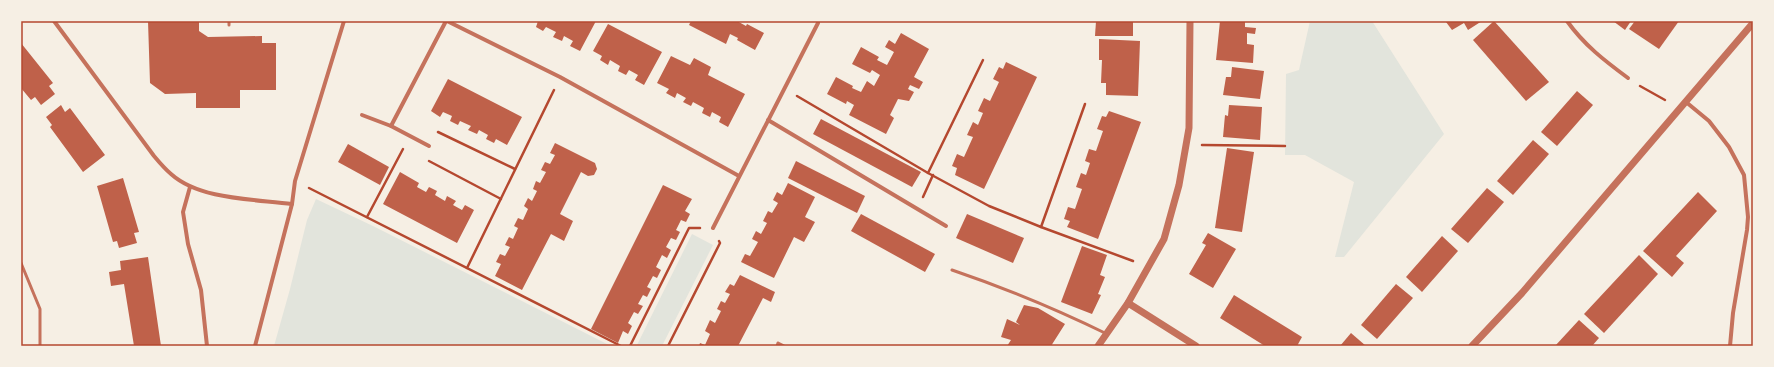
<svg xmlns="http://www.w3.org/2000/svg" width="1774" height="367" viewBox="0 0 1774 367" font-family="Lato,sans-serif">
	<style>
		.green { fill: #e2e4dc }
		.building { fill: #bf614a }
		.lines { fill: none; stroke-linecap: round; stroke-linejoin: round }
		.path { stroke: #b5482f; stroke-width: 2.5 }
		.service { stroke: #c5725c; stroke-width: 3 }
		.minor { stroke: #c5725c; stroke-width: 4 }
		.tertiary { stroke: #c5725c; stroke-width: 7 }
		.neatline { fill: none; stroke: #b5482f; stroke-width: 1.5 }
	</style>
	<rect width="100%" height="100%" fill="#f6efe4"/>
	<g class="green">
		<path d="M1310 21H1372L1444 134 1344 257H1335L1354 182 1305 155H1285L1286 74 1299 70Z"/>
		<path d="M316 199 373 226 611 346H274L290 289 307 220Z"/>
		<path d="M692 234 713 245 662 346H639L637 345Z"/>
	</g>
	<g class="building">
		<path d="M148 21H199V31L208 37 262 36V43H276V90H240V108H196V93L165 94 150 83Z"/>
		<path d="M538 21H596L580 51 570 46 573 41 564 36 562 41 553 37 556 32 546 27 543 31 536 27Z"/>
		<path d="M691 21H737L746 26 747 24 764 33 755 50 737 40 738 38 730 34 726 44 689 25Z"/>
		<path d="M1096 21H1133V36H1095Z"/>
		<path d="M1220 21H1245V27L1256 28 1255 34 1247 33V44L1254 45 1253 63 1216 60Z"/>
		<path d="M1448 21H1482L1468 30 1464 23 1452 30 1446 22Z"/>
		<path d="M1494 21 1549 82 1526 101 1473 40Z"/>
		<path d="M1613 21H1631L1625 30Z"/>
		<path d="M1635 21H1679L1659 49 1629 29Z"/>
		<path d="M608 24 662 52 644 85 635 80 638 75 629 70 626 75 618 71 620 66 610 60 608 65 600 60 602 56 593 51Z"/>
		<path d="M901 33 929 49 914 77 923 82 919 89 910 85 908 89 914 92 909 101 898 99 890 115 894 118 886 134 849 115 854 105 847 101 846 104 827 94 836 77 853 86 852 88 861 92 867 81 874 86 880 75 872 70 870 73 852 64 861 47 879 57 877 60 887 65 894 52 885 47 889 40 895 44Z"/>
		<path d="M1099 39 1140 41 1138 96 1106 95V83H1101L1102 60H1099Z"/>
		<path d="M21 43 53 83 49 86 55 94 41 105 35 97 31 100 21 88Z"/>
		<path d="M671 56 690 65 694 58 711 67 708 75 745 94 728 127 719 122 721 117 712 112 710 117 702 113 704 108 693 102 691 106 683 102 686 98 677 93 675 98 666 93 669 89 657 83Z"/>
		<path d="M1006 62 1037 77 984 189 955 175 957 168 952 166 957 154 964 157 973 137 967 135 973 122 978 125 983 113 978 111 984 98 990 101 999 82 993 79 999 67 1003 69Z"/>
		<path d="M1232 67 1264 71 1260 99 1223 95 1226 77H1231Z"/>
		<path d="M448 79 522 117 507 145 496 139 494 143 486 139 488 135 479 130 477 134 468 130 471 126 460 121 458 125 450 121 452 116 443 112 440 117 431 111Z"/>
		<path d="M1577 91 1593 105 1557 146 1541 132Z"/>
		<path d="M61 105 65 112 70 108 105 155 83 172 50 127 52 125 46 117Z"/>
		<path d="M1229 105 1262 107 1260 140 1223 137 1225 115 1228 116Z"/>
		<path d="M1109 111 1141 122 1098 239 1067 227 1070 221 1064 219 1068 207 1075 209 1082 189 1076 187 1081 173 1086 175 1090 163 1085 161 1089 149 1096 151 1103 131 1097 129 1102 116 1106 117Z"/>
		<path d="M821 119 921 172 912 187 813 134Z"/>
		<path d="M1533 140 1549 154 1513 195 1497 181Z"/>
		<path d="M555 143 595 163 597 169 594 175 588 176 581 172 560 214 573 221 564 241 551 234 522 290 495 276 501 264 496 262 500 254 505 256 510 247 505 245 509 237 513 239 518 228 514 226 518 218 523 220 528 209 524 206 528 198 532 201 537 191 533 189 536 181 540 183 546 172 541 170 545 162 550 164 555 155 550 153Z"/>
		<path d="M348 144 389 167 380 185 338 162Z"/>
		<path d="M1227 148 1254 152 1242 232 1215 228Z"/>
		<path d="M796 161 865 196 857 213 788 178Z"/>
		<path d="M400 172 419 183 417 187 426 192 429 187 437 191 435 195 445 201 447 196 456 201 453 205 462 210 465 205 474 210 457 243 383 204Z"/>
		<path d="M123 178 139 232 134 233 137 243 119 248 117 241 113 242 97 186Z"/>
		<path d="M788 183 815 197 805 217 815 222 804 242 794 237 774 278 741 262 745 254 750 256 758 242 752 239 756 231 761 234 767 223 763 221 768 211 772 213 778 203 773 200 777 192 782 195Z"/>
		<path d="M663 185 692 199 685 211 690 214 686 222 681 220 676 230 680 232 676 240 671 238 666 247 671 250 667 258 662 255 656 267 661 270 657 278 653 276 647 287 651 289 647 297 643 295 638 304 643 306 638 314 634 312 628 323 632 326 628 334 623 331 618 343 591 329Z"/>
		<path d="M1487 188 1504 202 1468 243 1451 229Z"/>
		<path d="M1698 192 1717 211 1676 256 1684 263 1672 277 1643 251Z"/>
		<path d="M861 214 935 254 925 272 851 231Z"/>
		<path d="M967 214 1024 238 1013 263 956 238Z"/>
		<path d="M1208 233 1236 249 1213 288 1189 274 1206 245 1202 243Z"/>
		<path d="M1442 236 1458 251 1422 292 1406 277Z"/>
		<path d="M1082 246 1107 255 1100 275 1105 277 1098 294 1101 295 1092 314 1061 302Z"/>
		<path d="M1639 255 1658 274 1604 333 1584 314Z"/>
		<path d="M148 257 161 346H134L124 284 111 286 109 272 121 270 120 261Z"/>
		<path d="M740 275 775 292 771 302 763 298 738 346H699L700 343 705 345 710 334 705 331 710 320 715 323 721 311 717 309 721 301 725 303 730 294 725 292 730 284 734 286Z"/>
		<path d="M1396 284 1413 298 1377 339 1361 325Z"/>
		<path d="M1234 295 1302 337 1297 346H1265L1220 318Z"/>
		<path d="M1024 305 1038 308 1065 324 1051 346H1007L1011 340 1001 337 1007 319 1020 325 1016 322Z"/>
		<path d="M1579 320 1599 338 1592 346H1555Z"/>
		<path d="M1351 333 1366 346H1340Z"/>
	</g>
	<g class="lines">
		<g class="path">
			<path d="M1640 86 1665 100"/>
			<path d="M797 96 928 173 989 206 1041 227 1133 261"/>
			<path d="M438 132 515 169"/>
			<path d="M1202 145 1285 146"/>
			<path d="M429 161 501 199"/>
			<path d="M928 173 983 60"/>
			<path d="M309 188 621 346"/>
			<path d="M923 197 933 175"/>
			<path d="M367 217 403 149"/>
			<path d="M1041 227 1085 104"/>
			<path d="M467 268 554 90"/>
			<path d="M630 346 689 228H700"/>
			<path d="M668 346 720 243 719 241"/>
		</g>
		<g class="service">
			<path d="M229 21V25"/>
			<path d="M21 263 40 309V346"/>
			<path d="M952 270C1005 288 1056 309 1107 334"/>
			<path d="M777 346 778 343 784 346"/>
		</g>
		<g class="minor">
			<path d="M54 21 154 156C159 162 165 169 171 174 200 200 254 199 292 204"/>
			<path d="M447 21 560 77 739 176"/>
			<path d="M1567 21C1584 45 1605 61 1628 78"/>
			<path d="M1686 102 1709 121 1729 147 1744 175 1748 217 1747 230 1733 313 1730 346"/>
			<path d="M362 115 391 126 429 146"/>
			<path d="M768 120 946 226"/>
			<path d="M391 126 446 21"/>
			<path d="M190 187 183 212 188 244 201 290 207 346"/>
			<path d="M713 228 818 23"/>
			<path d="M255 346 292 204 295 181 344 21"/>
		</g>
		<g class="tertiary">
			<path d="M1128 303 1196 346"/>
			<path d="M1098 346 1128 303 1164 239 1179 185 1189 128 1190 21"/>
			<path d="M1472 346 1522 293 1753 23"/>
		</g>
	</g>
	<rect width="1774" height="367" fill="none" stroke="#f6efe4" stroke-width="44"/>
	<rect x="22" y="22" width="1730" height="323" class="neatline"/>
</svg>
